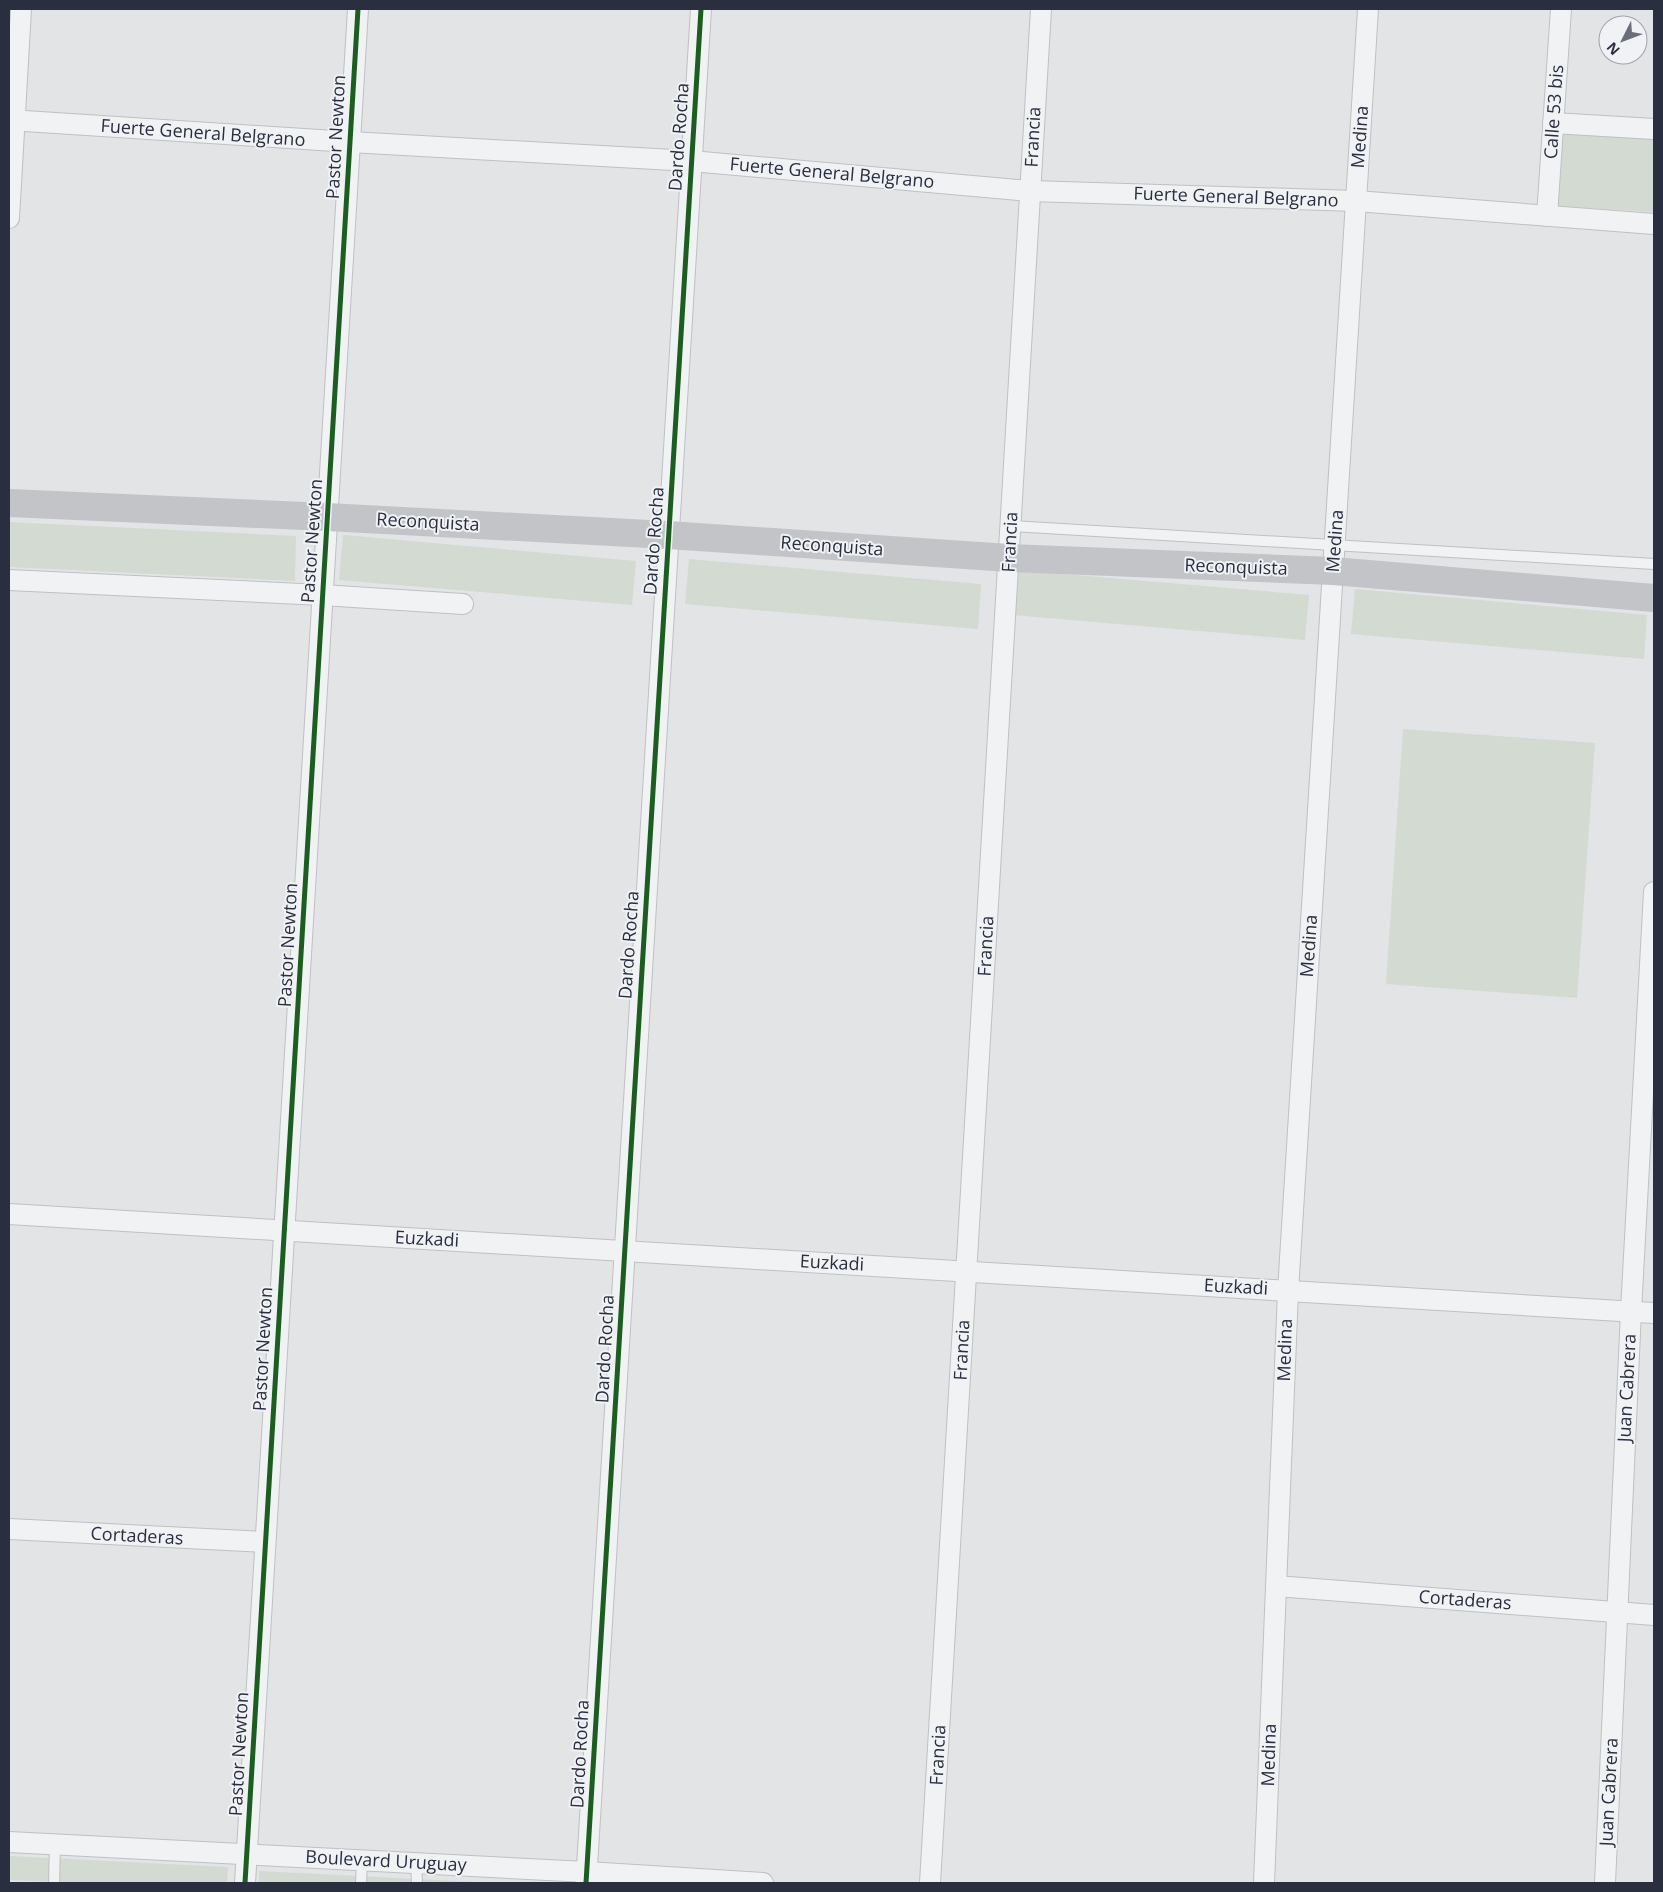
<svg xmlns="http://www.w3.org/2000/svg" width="1663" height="1892" viewBox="0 0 1663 1892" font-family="'Open Sans',sans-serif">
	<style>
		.grass { fill: #d2dad2 }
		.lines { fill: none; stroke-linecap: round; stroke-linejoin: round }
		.lane-casing { stroke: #bfc0c3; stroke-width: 12 }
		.street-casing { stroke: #bfc0c3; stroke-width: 22 }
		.lane { stroke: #f1f2f4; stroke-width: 10 }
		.street { stroke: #f1f2f4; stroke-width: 20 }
		.secondary { stroke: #c3c4c8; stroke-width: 28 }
		.cycleway-casing { stroke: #f0f2f6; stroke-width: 8 }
		.cycleway { stroke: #1b5e20; stroke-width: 5 }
		.labels { text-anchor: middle; stroke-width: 4; stroke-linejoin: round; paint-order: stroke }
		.street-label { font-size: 18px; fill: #292f3f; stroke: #f0f2f6 }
	</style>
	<rect width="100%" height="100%" fill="#e2e4e6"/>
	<g class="grass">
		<path d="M1562 133 1654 139V212L1557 206Z"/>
		<path d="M9 522 296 536 295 581 9 567Z"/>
		<path d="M343 535 636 561 632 605 339 580Z"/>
		<path d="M689 559 981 584 978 629 685 604Z"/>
		<path d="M1016 570 1309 595 1305 640 1013 615Z"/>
		<path d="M1355 589 1647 615 1644 659 1351 634Z"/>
		<path d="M1403 729 1595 743 1577 998 1386 984Z"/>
		<path d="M9 1856 228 1867 227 1883H79L9 1880Z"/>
		<path d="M259 1871 494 1883H259Z"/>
	</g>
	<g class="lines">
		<defs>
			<g id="lane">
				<path d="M1010 526 1654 564"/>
				<path d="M416 1863 417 1883"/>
				<path d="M54 1883 55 1844"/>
				<path d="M361 1883 362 1860"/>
			</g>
			<g id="street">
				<path d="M9 120 350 142 691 161 1030 191 1356 201 1654 224"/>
				<path d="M1553 123 1654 129"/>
				<path d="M1547 216 1561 9"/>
				<path d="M9 218 21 9"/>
				<path d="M9 580 322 595 463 604"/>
				<path d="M9 1214 1654 1313"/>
				<path d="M9 1529 265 1542"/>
				<path d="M1276 1586 1654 1615"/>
				<path d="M9 1842 587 1872 763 1883"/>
				<path d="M245 1883 358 9"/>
				<path d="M586 1883 701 9"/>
				<path d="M930 1883 1041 9"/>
				<path d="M1264 1883 1288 1291 1368 9"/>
				<path d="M1605 1883 1631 1311 1654 892"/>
			</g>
		</defs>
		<use href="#lane" class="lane-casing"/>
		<use href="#street" class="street-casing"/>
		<use href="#lane" class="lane"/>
		<use href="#street" class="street"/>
		<path class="secondary" d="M9 503 327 517 668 535 1009 558 1333 571 1654 598"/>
		<defs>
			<g id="cycleway">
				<path d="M245 1883 358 9"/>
				<path d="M586 1883 701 9"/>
			</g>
		</defs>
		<use href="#cycleway" class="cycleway-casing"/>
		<use href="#cycleway" class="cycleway"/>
	</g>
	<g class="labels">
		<g class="street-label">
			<text transform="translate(1554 112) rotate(-86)" y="6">Calle 53 bis</text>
			<text transform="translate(203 133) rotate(4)" y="6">Fuerte General Belgrano</text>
			<text transform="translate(336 137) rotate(-87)" y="6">Pastor Newton</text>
			<text transform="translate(679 137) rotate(-86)" y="6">Dardo Rocha</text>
			<text transform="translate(1033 137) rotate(-87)" y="6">Francia</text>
			<text transform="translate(1360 137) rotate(-86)" y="6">Medina</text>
			<text transform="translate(832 173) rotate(5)" y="6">Fuerte General Belgrano</text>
			<text transform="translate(1236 197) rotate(2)" y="6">Fuerte General Belgrano</text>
			<text transform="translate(428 522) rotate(3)" y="6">Reconquista</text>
			<text transform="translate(312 541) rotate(-86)" y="6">Pastor Newton</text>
			<text transform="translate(654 541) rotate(-86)" y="6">Dardo Rocha</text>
			<text transform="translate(1335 541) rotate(-86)" y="6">Medina</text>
			<text transform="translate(1010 542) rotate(-87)" y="6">Francia</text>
			<text transform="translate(832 546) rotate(4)" y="6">Reconquista</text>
			<text transform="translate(1236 567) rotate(2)" y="6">Reconquista</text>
			<text transform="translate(288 945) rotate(-87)" y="6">Pastor Newton</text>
			<text transform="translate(629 945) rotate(-86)" y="6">Dardo Rocha</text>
			<text transform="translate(986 946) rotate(-87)" y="6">Francia</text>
			<text transform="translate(1309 946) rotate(-86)" y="6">Medina</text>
			<text transform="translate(427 1239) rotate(3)" y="6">Euzkadi</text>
			<text transform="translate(832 1263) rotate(3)" y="6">Euzkadi</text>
			<text transform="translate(1236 1287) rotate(3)" y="6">Euzkadi</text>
			<text transform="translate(263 1349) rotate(-87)" y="6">Pastor Newton</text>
			<text transform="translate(605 1349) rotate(-87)" y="6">Dardo Rocha</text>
			<text transform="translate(962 1350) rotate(-87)" y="6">Francia</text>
			<text transform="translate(1285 1350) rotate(-88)" y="6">Medina</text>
			<text transform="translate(1627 1388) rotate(-87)" y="6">Juan Cabrera</text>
			<text transform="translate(137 1536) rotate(3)" y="6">Cortaderas</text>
			<text transform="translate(1465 1600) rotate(4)" y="6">Cortaderas</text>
			<text transform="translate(239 1754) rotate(-87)" y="6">Pastor Newton</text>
			<text transform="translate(580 1754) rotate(-87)" y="6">Dardo Rocha</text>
			<text transform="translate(938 1755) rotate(-87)" y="6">Francia</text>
			<text transform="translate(1269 1755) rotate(-88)" y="6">Medina</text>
			<text transform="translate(1609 1792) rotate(-87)" y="6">Juan Cabrera</text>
			<text transform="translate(386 1861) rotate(3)" y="6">Boulevard Uruguay</text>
		</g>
	</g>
	<rect width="1663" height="1892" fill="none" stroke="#292f3f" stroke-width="20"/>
	<g transform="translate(1623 40) rotate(228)"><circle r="24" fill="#f0f2f6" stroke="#a0a4ad"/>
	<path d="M0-4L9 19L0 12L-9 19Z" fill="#6a6e79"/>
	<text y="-8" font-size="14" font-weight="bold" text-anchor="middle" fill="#292f3f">N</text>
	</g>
</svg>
